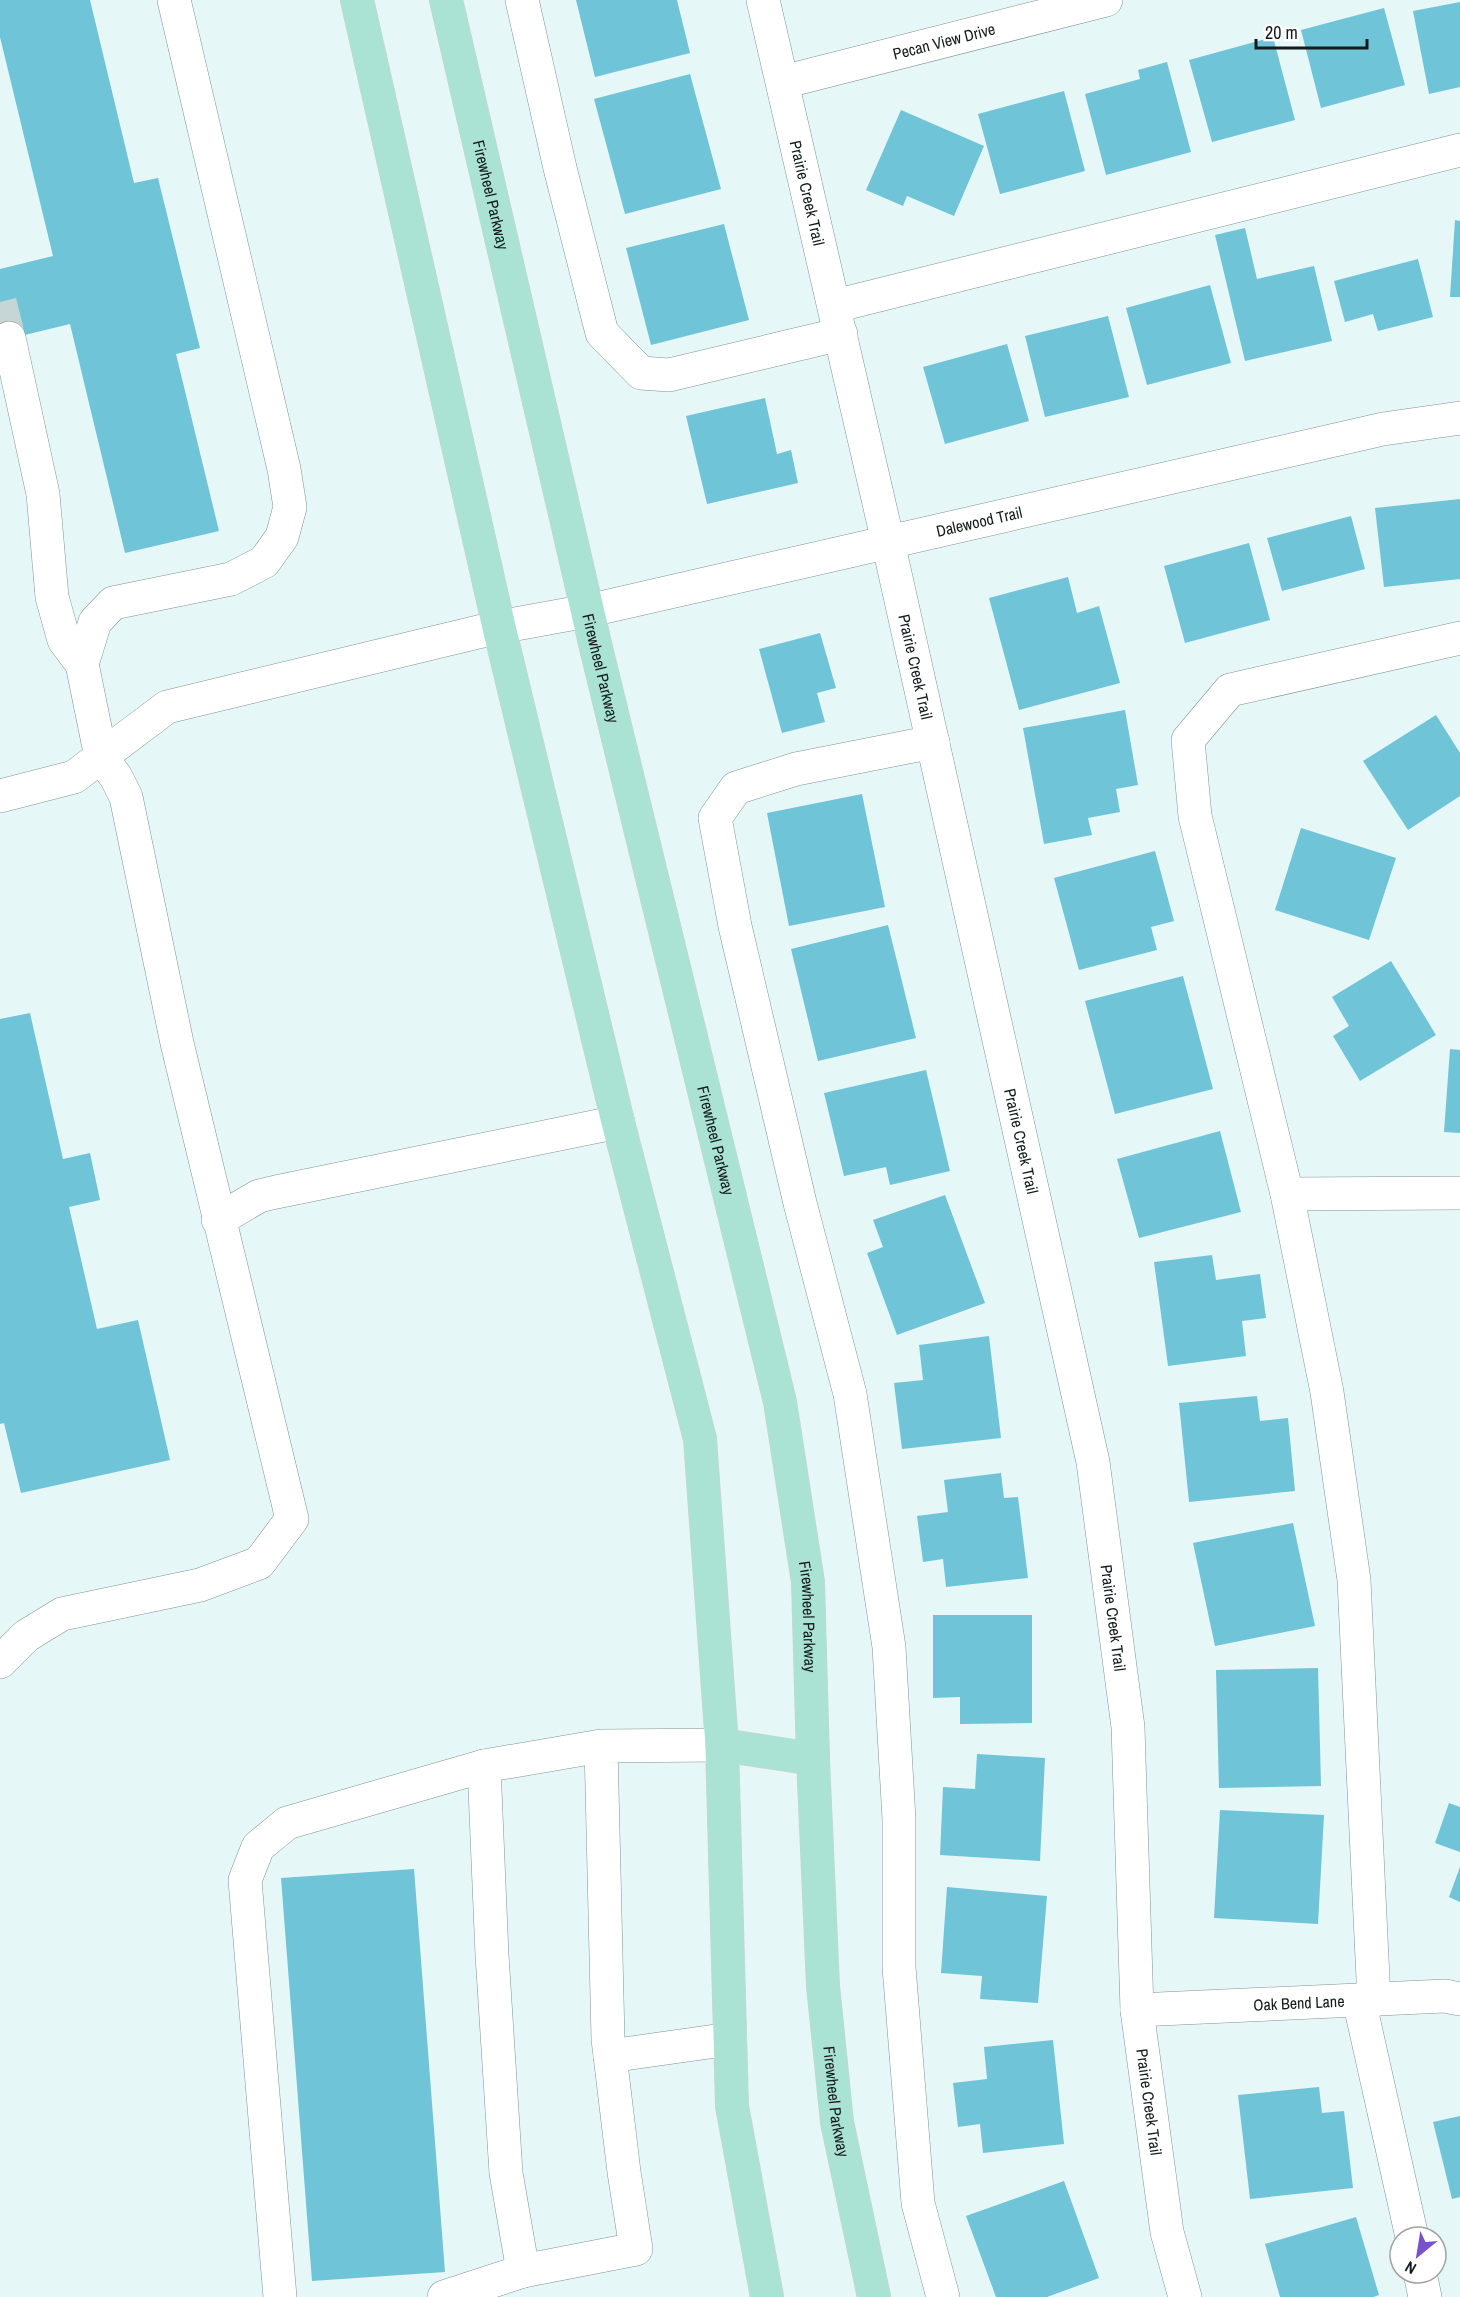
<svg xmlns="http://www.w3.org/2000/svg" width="1460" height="2297" viewBox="0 0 1460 2297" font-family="'Archivo Narrow',sans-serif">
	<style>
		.building { fill: #70c4d7 }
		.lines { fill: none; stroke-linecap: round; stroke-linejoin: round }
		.minor-tunnel { stroke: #c6d6d6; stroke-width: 33; stroke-dasharray: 33 16; stroke-linecap: butt }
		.minor-casing { stroke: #829393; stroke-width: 34 }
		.major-casing { stroke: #d0d1d1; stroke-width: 34 }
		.minor { stroke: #fff; stroke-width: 33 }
		.major { stroke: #aae3d4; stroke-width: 33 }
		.labels { text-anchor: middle; stroke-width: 6; stroke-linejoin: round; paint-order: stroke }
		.street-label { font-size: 16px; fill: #131a1a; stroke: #fff }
	</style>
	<rect width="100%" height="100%" fill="#e5f7f7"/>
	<g class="building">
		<path d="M0 0H90L134 183 158 178 200 348 176 354 219 531 125 553 70 324 0 341V269L53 256 0 37Z"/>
		<path d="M576 0H677L690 53 595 77Z"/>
		<path d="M1460 2V87L1429 94 1413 11Z"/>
		<path d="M1384 8 1405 85 1321 108 1301 30Z"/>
		<path d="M1273 37 1295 120 1212 142 1189 60Z"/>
		<path d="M1167 62 1191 152 1106 175 1085 94 1140 79 1138 70Z"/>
		<path d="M690 74 721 189 625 214 594 99Z"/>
		<path d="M1064 91 1085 171 1000 194 978 114Z"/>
		<path d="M901 110 984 146 954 216 907 196 903 206 866 190Z"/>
		<path d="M1455 220 1460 221V297H1450Z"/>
		<path d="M724 224 749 320 651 345 626 248Z"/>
		<path d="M1245 228 1257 279 1314 266 1332 341 1245 361 1215 235Z"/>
		<path d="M1418 259 1433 317 1378 331 1373 314 1345 322 1334 281Z"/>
		<path d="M1210 285 1231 363 1147 385 1126 308Z"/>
		<path d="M1108 316 1129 397 1045 417 1025 336Z"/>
		<path d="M1007 344 1029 421 945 444 923 367Z"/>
		<path d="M765 398 777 454 791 450 798 483 707 504 686 416Z"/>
		<path d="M1460 499V579L1384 587 1375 508Z"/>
		<path d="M1351 516 1365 569 1282 591 1267 538Z"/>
		<path d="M1249 543 1270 620 1185 643 1164 566Z"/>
		<path d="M1068 577 1077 613 1099 606 1120 683 1019 710 989 598Z"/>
		<path d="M820 633 836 688 817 693 825 722 782 733 759 649Z"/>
		<path d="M1125 710 1138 785 1116 789 1120 812 1088 818 1092 835 1044 844 1023 728Z"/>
		<path d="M1436 715 1460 753V796L1408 830 1363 761Z"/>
		<path d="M862 794 885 907 789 926 767 813Z"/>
		<path d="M1301 828 1396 858 1369 940 1275 910Z"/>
		<path d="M1155 851 1174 921 1151 927 1157 950 1079 970 1054 878Z"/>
		<path d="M888 925 916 1038 818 1061 791 949Z"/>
		<path d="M1391 961 1436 1035 1360 1081 1333 1036 1349 1026 1332 997Z"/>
		<path d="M1183 976 1213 1089 1115 1114 1085 1001Z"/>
		<path d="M30 1013 63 1159 90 1153 100 1200 69 1207 97 1329 138 1320 170 1460 21 1493 4 1423 0 1424V1019Z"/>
		<path d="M1450 1049 1460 1050V1133L1444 1132Z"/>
		<path d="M926 1070 950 1171 890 1185 886 1167 844 1176 824 1093Z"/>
		<path d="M1220 1131 1241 1212 1139 1238 1117 1159Z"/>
		<path d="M945 1195 985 1303 897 1335 867 1253 883 1247 873 1220Z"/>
		<path d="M1212 1255 1216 1280 1260 1274 1266 1318 1242 1321 1246 1356 1168 1366 1154 1262Z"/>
		<path d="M989 1336 1001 1438 902 1449 894 1383 923 1380 919 1345Z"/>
		<path d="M1257 1396 1260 1421 1288 1418 1295 1491 1189 1502 1179 1403Z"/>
		<path d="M1001 1473 1004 1498 1018 1497 1028 1578 946 1587 943 1559 923 1562 917 1516 948 1512 944 1480Z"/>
		<path d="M1293 1523 1315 1626 1215 1646 1193 1543Z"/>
		<path d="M933 1615H1032V1723L960 1724V1697L933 1698Z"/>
		<path d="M1318 1668 1321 1786 1219 1788 1216 1670Z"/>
		<path d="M977 1754 1045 1758 1040 1861 940 1855 943 1787 975 1789Z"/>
		<path d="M1449 1803 1460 1807V1852L1435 1843Z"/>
		<path d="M1220 1810 1324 1815 1318 1924 1214 1918Z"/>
		<path d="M1460 1867V1902L1449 1897Z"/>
		<path d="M414 1869 445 2272 312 2281 281 1878Z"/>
		<path d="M947 1887 1047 1896 1038 2003 980 1999 982 1976 941 1973Z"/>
		<path d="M1053 2040 1064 2144 983 2153 980 2124 958 2127 953 2083 987 2079 984 2047Z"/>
		<path d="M1319 2087 1322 2113 1344 2111 1353 2188 1250 2199 1238 2095Z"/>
		<path d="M1460 2116V2197L1452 2199 1433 2122Z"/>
		<path d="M1064 2181 1099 2278 1047 2297H996L966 2216Z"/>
		<path d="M1356 2217 1379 2295 1373 2297H1280L1265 2244Z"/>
	</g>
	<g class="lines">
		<path class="minor-tunnel" d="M0 302 9 338"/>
		<defs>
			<g id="minor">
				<path d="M522 0 560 168 602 333 641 373 669 375 841 334"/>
				<path id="s1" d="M763 0 888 542 1093 1462 1128 1727 1137 2010 1167 2232 1185 2297"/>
				<path id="s2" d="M783 82 1106 0"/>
				<path d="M835 306 1460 150"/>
				<path d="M82 664 95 622 113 603 231 579 264 562 282 537 290 507 284 469 174 0"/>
				<path d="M933 742 796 769 736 788 715 818 735 926 800 1203 850 1394 889 1647 899 1819V1967L918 2203 943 2297"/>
				<path id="s3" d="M0 796 74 777 167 707 499 627 587 611 1383 429 1460 418"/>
				<path d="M1287 1194 1460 1193"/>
				<path d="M218 1220 259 1196 276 1192 618 1122"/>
				<path d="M0 1662 26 1636 62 1614 200 1585 259 1563 292 1519 177 1043 126 797 116 777 101 757 82 664 64 640 52 597 43 494 9 338"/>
				<path d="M601 1746 608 2039 624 2172 636 2249 523 2271 506 2173 492 1955 484 1766 601 1746 722 1745"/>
				<path d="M1359 2000 1412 2237"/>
				<path d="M1374 2000 1354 1580 1327 1392 1287 1194 1195 816 1188 740 1230 690 1460 638"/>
				<path id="s4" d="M1137 2010 1445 1996 1460 1999"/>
				<path d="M610 2056 730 2039"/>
				<path d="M1420 2273 1425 2297"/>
				<path d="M280 2297 245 1880 258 1847 287 1823 484 1766"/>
				<path d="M444 2297 523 2271"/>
			</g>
			<g id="major">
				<path d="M357 0 499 627 618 1122 700 1439 722 1745 732 2106 767 2297"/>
				<path id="s5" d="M446 0 597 652 780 1402 808 1582 813 1759 823 1986 837 2122 874 2297"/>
				<path d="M722 1745 813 1759"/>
			</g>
		</defs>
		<use href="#minor" class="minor-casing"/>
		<use href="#major" class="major-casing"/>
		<use href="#minor" class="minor"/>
		<use href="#major" class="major"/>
	</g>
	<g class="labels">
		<g class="street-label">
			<text dy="6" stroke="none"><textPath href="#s2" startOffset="166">Pecan View Drive</textPath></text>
			<text dy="6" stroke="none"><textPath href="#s1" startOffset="198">Prairie Creek Trail</textPath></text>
			<text dy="6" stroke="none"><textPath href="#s5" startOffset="200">Firewheel Parkway</textPath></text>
			<text dy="6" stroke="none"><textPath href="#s3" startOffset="1026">Dalewood Trail</textPath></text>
			<text dy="6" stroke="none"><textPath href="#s1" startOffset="684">Prairie Creek Trail</textPath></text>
			<text dy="6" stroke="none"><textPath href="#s5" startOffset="686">Firewheel Parkway</textPath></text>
			<text dy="6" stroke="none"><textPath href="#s5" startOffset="1172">Firewheel Parkway</textPath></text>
			<text dy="6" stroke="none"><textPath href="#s1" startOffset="1170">Prairie Creek Trail</textPath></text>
			<text dy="6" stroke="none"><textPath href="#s5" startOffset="1658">Firewheel Parkway</textPath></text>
			<text dy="6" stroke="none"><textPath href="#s1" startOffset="1656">Prairie Creek Trail</textPath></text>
			<text dy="6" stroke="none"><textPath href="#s4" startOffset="162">Oak Bend Lane</textPath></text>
			<text dy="6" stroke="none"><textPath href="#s5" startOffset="2144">Firewheel Parkway</textPath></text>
			<text dy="6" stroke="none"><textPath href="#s1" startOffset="2142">Prairie Creek Trail</textPath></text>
		</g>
	</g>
	<g transform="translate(1418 2255) rotate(210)"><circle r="28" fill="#ffffff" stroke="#a1a3a3" stroke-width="1.5"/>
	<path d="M0-4.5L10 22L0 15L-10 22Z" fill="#7752cc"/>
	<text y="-9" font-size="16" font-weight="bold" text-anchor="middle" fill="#131a1a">N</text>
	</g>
	<path d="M1256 39v9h111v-9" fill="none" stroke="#131a1a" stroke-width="3"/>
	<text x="1265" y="39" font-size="18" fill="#131a1a" stroke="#ffffff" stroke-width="4.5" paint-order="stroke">20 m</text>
</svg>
